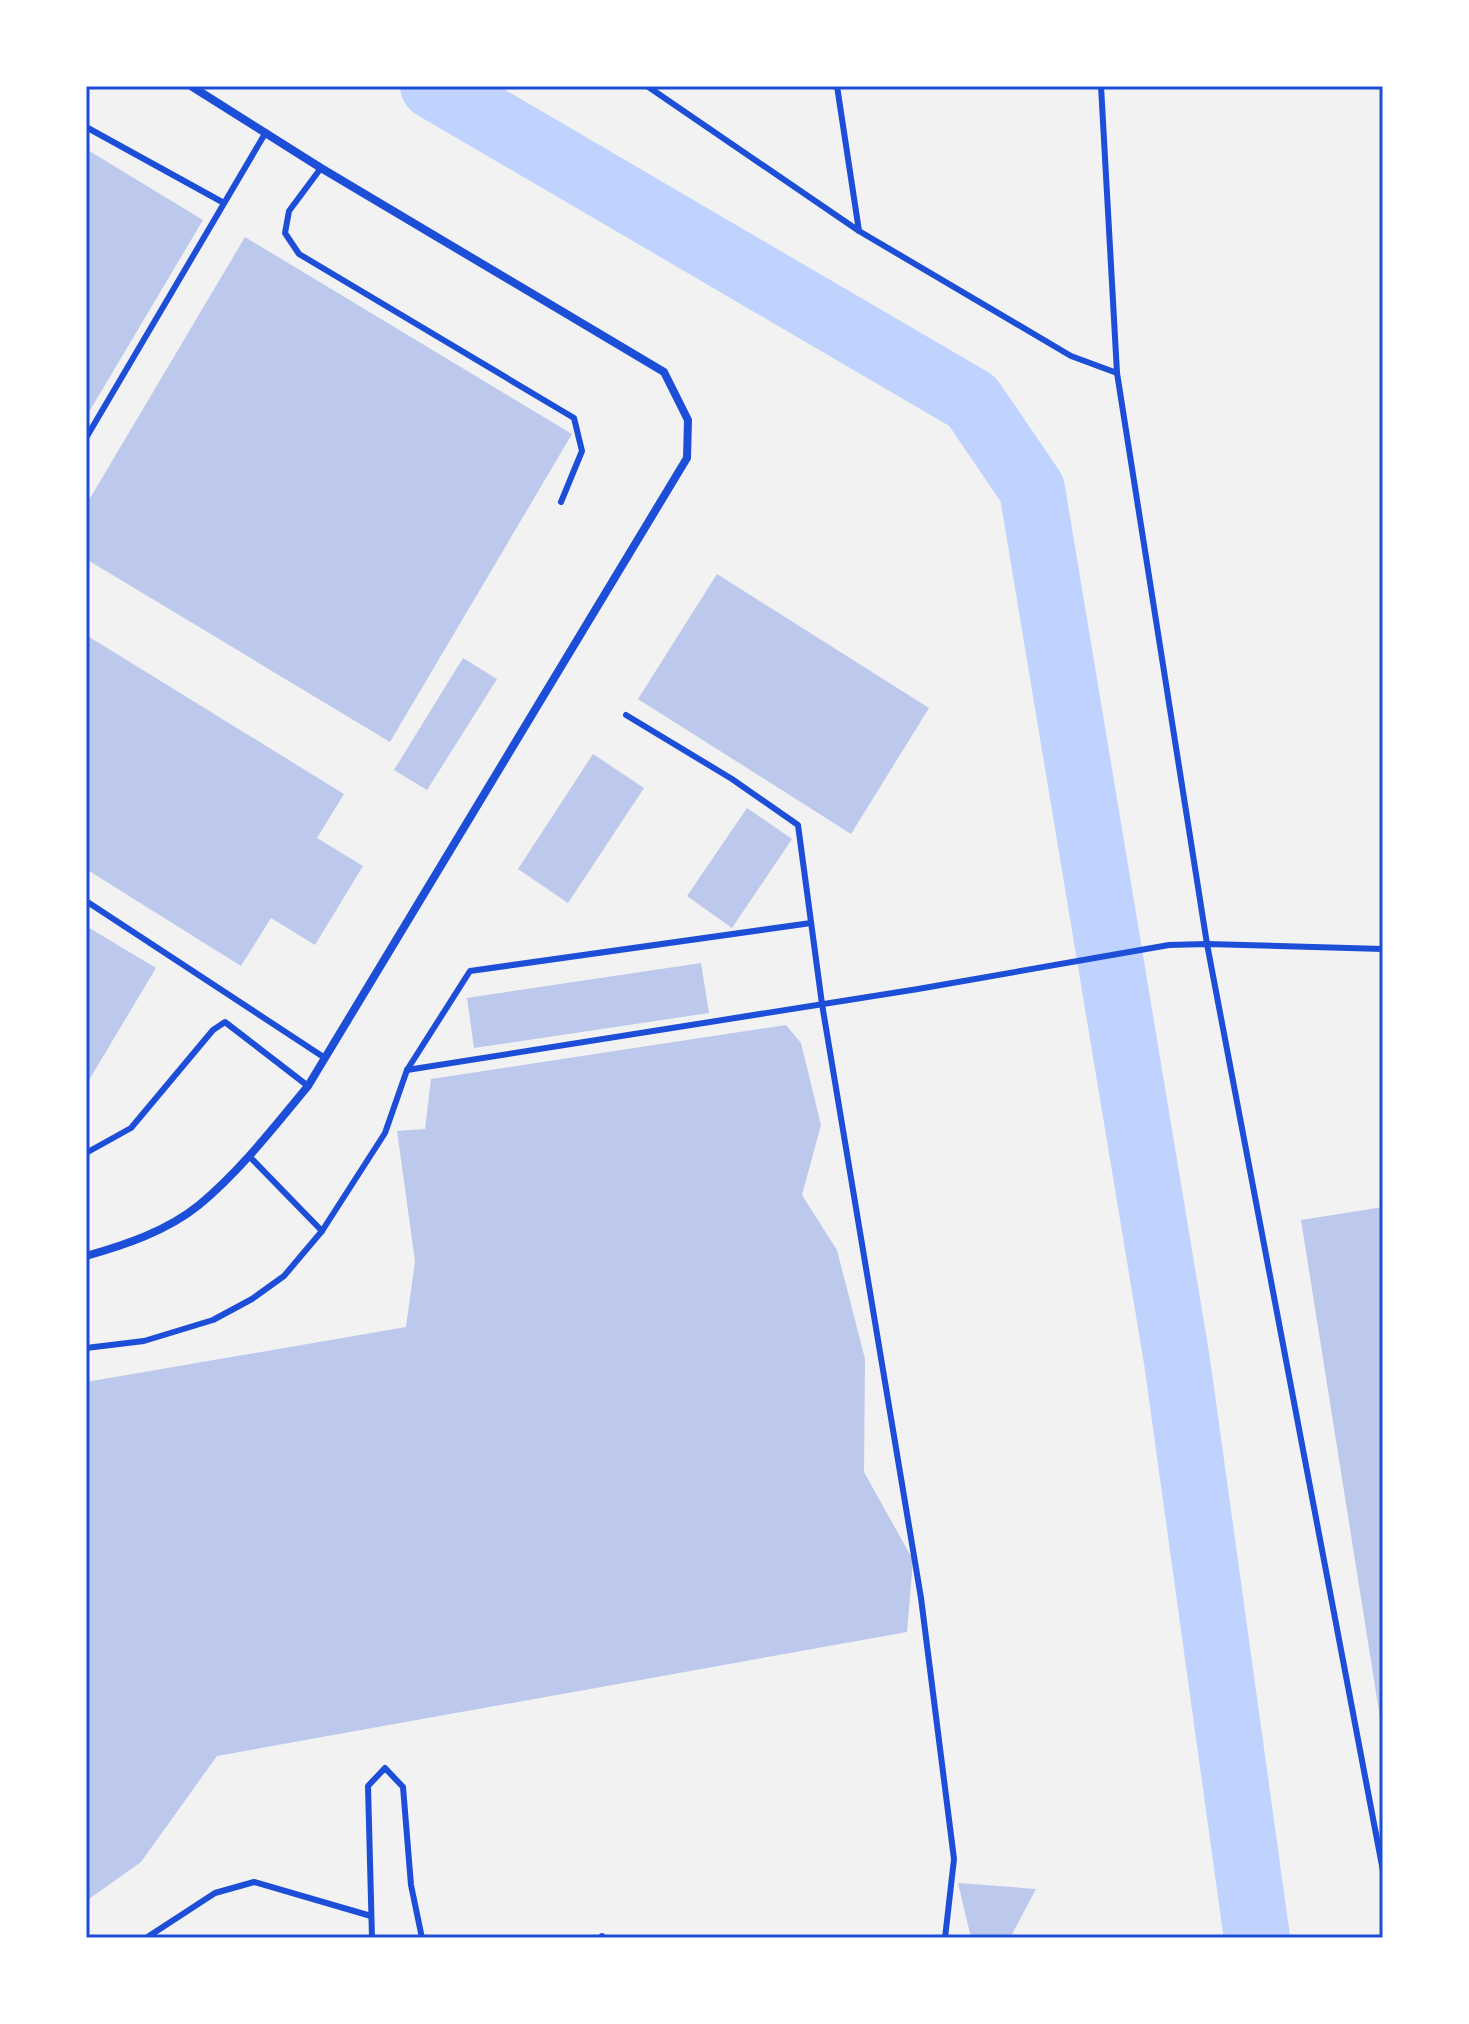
<svg xmlns="http://www.w3.org/2000/svg" width="1469" height="2024" viewBox="0 0 1469 2024" font-family="'PT Serif',serif">
	<style>
		.lines { fill: none; stroke-linecap: round; stroke-linejoin: round }
		.river { stroke: #bfd3fe; stroke-width: 66 }
		.building { fill: #bdc9ec }
		.service { stroke: #1d4ed8; stroke-width: 6 }
		.minor { stroke: #1d4ed8; stroke-width: 8 }
		.neatline { fill: none; stroke: #1d4ed8; stroke-width: 3 }
	</style>
	<rect width="100%" height="100%" fill="#f2f2f2"/>
	<g class="lines">
		<path class="river" d="M433 86 972 401 1032 489 1177 1361 1257 1938"/>
	</g>
	<g class="building">
		<path d="M86 149 203 220 86 417Z"/>
		<path d="M245 237 572 434 390 742 86 559V505Z"/>
		<path d="M717 574 929 708 851 834 638 699Z"/>
		<path d="M86 635 344 794 317 838 363 866 315 945 271 918 241 966 86 869Z"/>
		<path d="M463 658 497 679 427 790 394 770Z"/>
		<path d="M593 754 644 788 568 903 518 869Z"/>
		<path d="M747 808 792 839 732 928 687 896Z"/>
		<path d="M86 926 156 968 86 1085Z"/>
		<path d="M701 963 709 1013 474 1048 467 998Z"/>
		<path d="M786 1025 801 1043 821 1125 802 1195 837 1250 865 1359 864 1472 913 1560 907 1632 217 1756 141 1862 86 1901V1382L406 1327 415 1261 397 1131 425 1129 431 1079Z"/>
		<path d="M1383 1207V1724H1381L1301 1220Z"/>
		<path d="M958 1883 1036 1889 1010 1938H971Z"/>
	</g>
	<g class="lines">
		<g class="service">
			<path d="M647 86 859 231 1071 356 1117 373"/>
			<path d="M837 86 859 231"/>
			<path d="M1101 86 1117 373 1207 944 1383 1871"/>
			<path d="M86 127 224 203"/>
			<path d="M321 168 289 211 285 233 299 254 574 418 582 451 561 502"/>
			<path d="M86 438 266 132"/>
			<path d="M626 715 732 779 798 825 822 1004 921 1598 954 1859 945 1938"/>
			<path d="M86 901 325 1058"/>
			<path d="M407 1070 918 989 1169 945 1207 944 1383 949"/>
			<path d="M86 1153 131 1128 213 1030 225 1022 308 1086"/>
			<path d="M249 1156 322 1231"/>
			<path d="M86 1348 144 1341 213 1320 252 1299 284 1276 322 1231 385 1133 407 1070 470 971 811 923"/>
			<path d="M602 1936V1938"/>
			<path d="M146 1938 215 1893 254 1882 371 1916"/>
			<path d="M372 1938 368 1786 385 1768 403 1787 411 1885 422 1938"/>
		</g>
		<path class="minor" d="M86 1256C125 1245 167 1231 199 1205 240 1171 274 1127 308 1086L687 458 688 420 664 372 321 168 191 86"/>
	</g>
	<rect width="1469" height="2024" fill="none" stroke="#ffffff" stroke-width="176"/>
	<rect x="88" y="88" width="1293" height="1848" class="neatline"/>
</svg>
